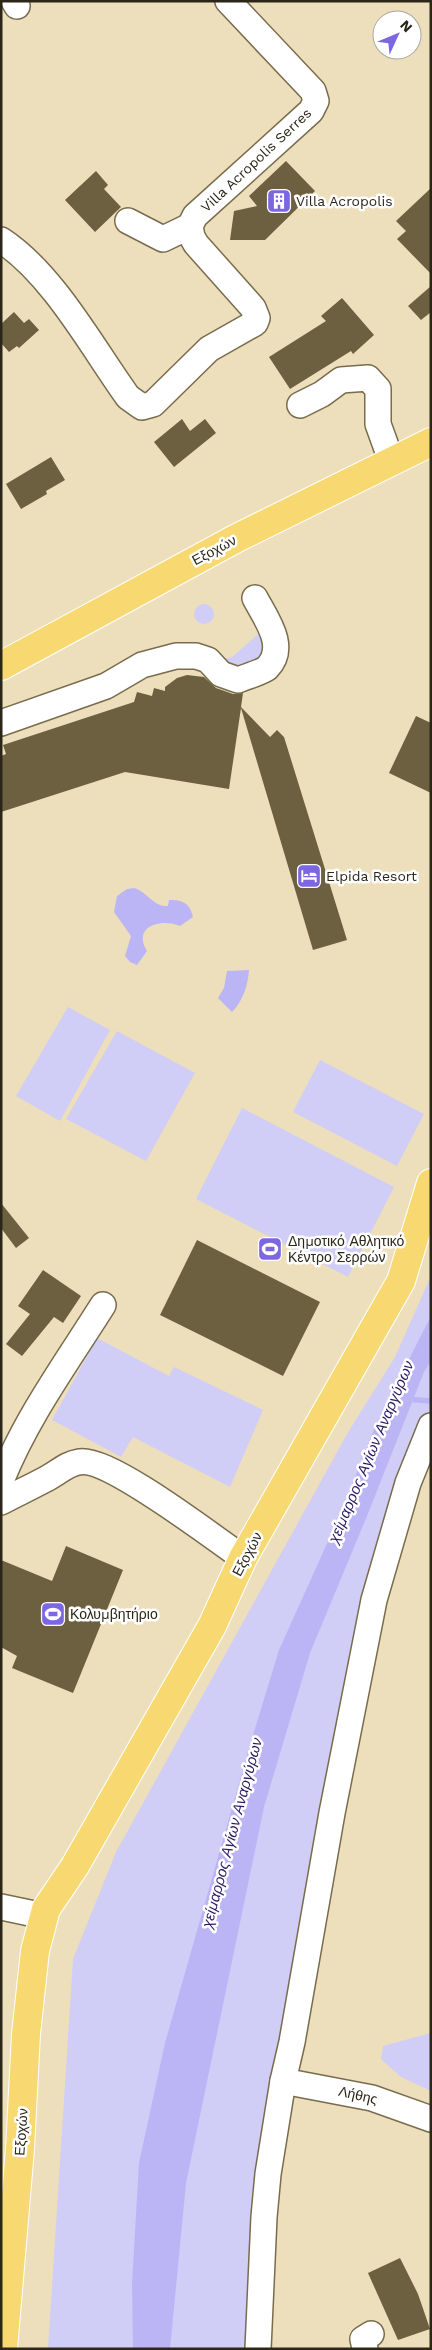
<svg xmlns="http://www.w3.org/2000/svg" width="432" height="2350" viewBox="0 0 432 2350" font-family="'Work Sans',sans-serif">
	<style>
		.green { fill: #d0cdf7 }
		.water { fill: #bbb5f6 }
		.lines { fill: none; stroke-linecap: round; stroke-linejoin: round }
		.stream { stroke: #bbb5f6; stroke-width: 5.5 }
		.building { fill: #6c6041 }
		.minor-casing { stroke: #796c4d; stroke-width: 28 }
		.major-casing { stroke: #fff; stroke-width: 30 }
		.minor { stroke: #fff; stroke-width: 25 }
		.major { stroke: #f8d971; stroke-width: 28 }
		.labels { text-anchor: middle; stroke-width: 5; stroke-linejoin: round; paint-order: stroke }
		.street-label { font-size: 14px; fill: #2b2618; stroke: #fff }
		.poi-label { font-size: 14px; fill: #2b2618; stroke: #fff; text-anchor: start }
		.water-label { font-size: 15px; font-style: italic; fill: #2c1a63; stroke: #fff }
	</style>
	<rect width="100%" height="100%" fill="#eddfbc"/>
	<g class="green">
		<circle cx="204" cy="614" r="10"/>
		<path d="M264 629 266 653 237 673 223 659 232 657Z"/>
		<path d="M68 1007 110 1030 60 1121 16 1096Z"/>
		<path d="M117 1031 195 1073 146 1161 66 1119Z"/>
		<path d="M320 1060 424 1114 397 1166 293 1112Z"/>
		<path d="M242 1108 394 1187 348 1277 196 1199Z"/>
		<path d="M431 1276V1413L375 1572 250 2349H48L73 1959 116 1852 347 1434 395 1357Z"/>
		<path d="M97 1338 169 1376 174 1367 263 1410 230 1487 133 1437 121 1457 52 1420Z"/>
		<path d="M431 2033V2091L401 2077 381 2059 383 2046Z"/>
	</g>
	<g class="water">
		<path d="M134 888C148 892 153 907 168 906L169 900C183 900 190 903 193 917L180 926C161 918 132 926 147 951L137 965 130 962 125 956 131 936 114 912 117 896 127 889Z"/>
		<path d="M249 970C248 985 243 1001 232 1012L218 998 224 988 227 971Z"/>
		<path d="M431 1316V1361L424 1372 367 1516 310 1653 264 1807 186 2183 170 2349H133L132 2283 139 2163 165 2043 250 1745 279 1650 343 1508 377 1422Z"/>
	</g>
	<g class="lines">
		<path class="stream" d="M405 1399 431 1401"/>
	</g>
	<g class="building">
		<path d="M286 161 315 191 265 240H230L234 211 257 206 249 196Z"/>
		<path d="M96 171 108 185 104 189 121 207 95 232 65 200Z"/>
		<path d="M431 188V274L397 239 406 231 396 221Z"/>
		<path d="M431 286V312L421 320 408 306Z"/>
		<path d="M342 298 374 335 353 354 351 351 290 389 269 357 326 321 321 316Z"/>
		<path d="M14 312 24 323 29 319 39 330 19 348 17 346 9 352 1 343V324Z"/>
		<path d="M182 419 190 431 205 419 216 433 174 467 154 442Z"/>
		<path d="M51 457 65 480 46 491 47 494 21 509 6 484Z"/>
		<path d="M187 675 204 677 216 688 233 694 243 693 241 707 270 737 277 730 284 737 347 940 313 950 241 708 229 789 125 772 1 812V756L6 754 3 745 134 702 137 692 152 696 154 688 165 691V687L177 678Z"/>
		<path d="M416 716 431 723V793L389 773Z"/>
		<path d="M1 1203 29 1238 16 1248 1 1228Z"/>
		<path d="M197 1240 320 1302 283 1376 160 1315Z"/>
		<path d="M43 1270 81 1296 63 1323 54 1317 22 1356 6 1344 30 1314 18 1306Z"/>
		<path d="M66 1546 123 1570 73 1693 12 1668 17 1656 1 1647V1560L52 1581Z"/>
		<path d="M400 2258 418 2294 430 2329 398 2340 368 2273Z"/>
	</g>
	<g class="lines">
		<defs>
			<g id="minor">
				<path d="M14 1 17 6"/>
				<path d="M128 221 163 239 190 226"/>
				<path d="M1 240C53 274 92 347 128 397L142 407 153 404 209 349 255 323 257 318 253 308 196 244 192 237 190 226 195 216 311 111 316 101 313 91 228 1"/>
				<path d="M300 405 322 394 341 380 368 378 378 389V424L391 460"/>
				<path d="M1 723 106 686 142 665 176 656H196L208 660 221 674 238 680C245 677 262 672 267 668 288 647 266 619 255 598"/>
				<path d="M1 1481C26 1418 67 1362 103 1305"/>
				<path d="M1 1502C16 1494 31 1487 46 1479 58 1473 66 1464 79 1462 108 1456 215 1539 243 1558"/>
				<path d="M1 1907 44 1916"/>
				<path d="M283 2081 372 2098 431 2119"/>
				<path d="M258 2349 264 2217 268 2174 283 2081 292 2042 332 1813 374 1600 408 1483 431 1426"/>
				<path d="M365 2349 363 2339 371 2334"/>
			</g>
			<g id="major">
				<path d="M1 666 235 539 431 442"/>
				<path d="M3 2349 20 2149 26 2034 35 1951 46 1909 75 1866 212 1626 243 1558 401 1281 431 1183"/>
			</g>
		</defs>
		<use href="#minor" class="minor-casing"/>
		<use href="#major" class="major-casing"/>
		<use href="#minor" class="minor"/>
		<use href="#major" class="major"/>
	</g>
	<defs>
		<symbol id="building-square" viewBox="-11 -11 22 22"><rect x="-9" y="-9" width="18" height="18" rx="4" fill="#7d66e2" stroke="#fff"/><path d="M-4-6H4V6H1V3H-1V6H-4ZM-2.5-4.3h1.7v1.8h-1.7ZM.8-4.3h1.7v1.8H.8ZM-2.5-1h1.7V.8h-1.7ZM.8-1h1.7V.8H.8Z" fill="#fff"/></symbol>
		<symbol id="hotel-square" viewBox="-11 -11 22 22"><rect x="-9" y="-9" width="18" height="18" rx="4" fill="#7d66e2" stroke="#fff"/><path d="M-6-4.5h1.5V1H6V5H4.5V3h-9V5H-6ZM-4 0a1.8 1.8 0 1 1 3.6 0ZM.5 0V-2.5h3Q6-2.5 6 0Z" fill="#fff"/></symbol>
		<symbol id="stadium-square" viewBox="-11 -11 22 22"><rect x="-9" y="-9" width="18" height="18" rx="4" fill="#7d66e2" stroke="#fff"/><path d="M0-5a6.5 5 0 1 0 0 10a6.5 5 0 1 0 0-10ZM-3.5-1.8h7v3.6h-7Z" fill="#fff"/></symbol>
	</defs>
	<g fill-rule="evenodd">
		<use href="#building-square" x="265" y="187" width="28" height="28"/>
		<use href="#hotel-square" x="295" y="862" width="28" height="28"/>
		<use href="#stadium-square" x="256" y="1235" width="28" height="28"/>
		<use href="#stadium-square" x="39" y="1600" width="28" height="28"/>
	</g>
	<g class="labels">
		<g class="street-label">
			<text transform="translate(256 160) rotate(-43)" y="5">Villa Acropolis Serres</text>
			<text transform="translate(214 550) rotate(-28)" y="5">Εξοχών</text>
			<text transform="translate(247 1554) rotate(-62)" y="5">Εξοχών</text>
			<text transform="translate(358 2095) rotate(13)" y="5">Λήθης</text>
			<text transform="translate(21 2132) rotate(-86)" y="5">Εξοχών</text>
		</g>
		<g class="poi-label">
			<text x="296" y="206">Villa Acropolis</text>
			<text x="326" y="881">Elpida Resort</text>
			<text x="288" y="1246">Δημοτικό Αθλητικό<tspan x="288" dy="16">Κέντρο Σερρών</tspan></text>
			<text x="70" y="1619">Κολυμβητήριο</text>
		</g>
		<g class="water-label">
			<text transform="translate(371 1452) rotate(-67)" y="5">χείμαρρος Αγίων Αναργύρων</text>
			<text transform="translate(232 1833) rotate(-75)" y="5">χείμαρρος Αγίων Αναργύρων</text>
		</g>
	</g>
	<rect width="432" height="2350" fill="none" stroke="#2b2618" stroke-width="5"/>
	<g transform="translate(397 35) rotate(46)"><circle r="24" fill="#ffffff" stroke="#aaa8a3"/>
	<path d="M0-4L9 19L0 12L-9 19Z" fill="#7d66e2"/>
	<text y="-8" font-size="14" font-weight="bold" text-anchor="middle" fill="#2b2618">N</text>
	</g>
</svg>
